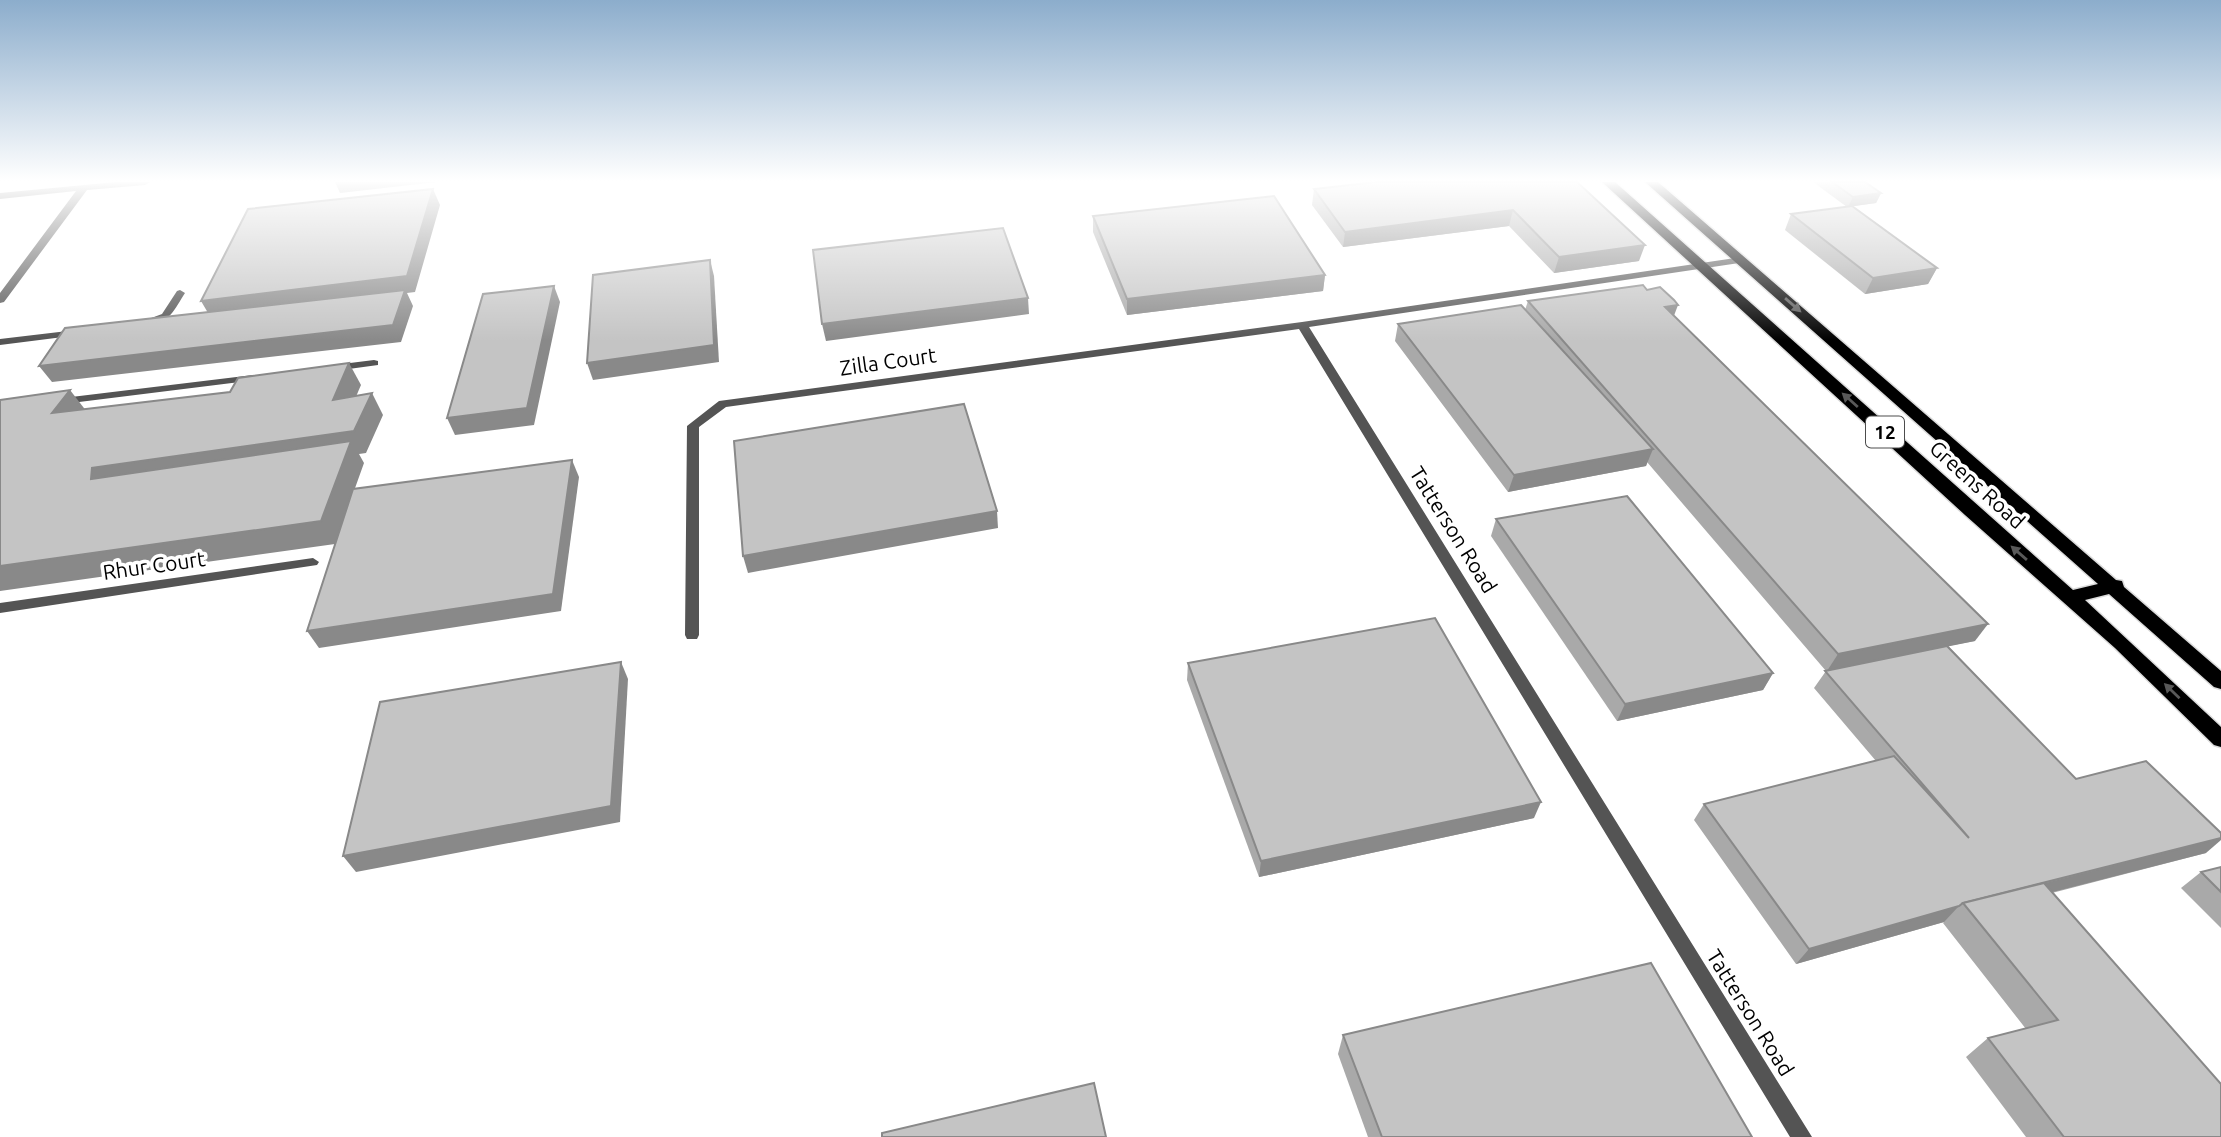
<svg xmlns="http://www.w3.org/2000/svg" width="2221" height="1137" viewBox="0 0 2221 1137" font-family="Ubuntu,sans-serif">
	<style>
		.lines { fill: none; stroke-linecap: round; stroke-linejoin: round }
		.primary-casing { stroke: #dbdbdb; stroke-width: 3 }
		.service { fill: #545454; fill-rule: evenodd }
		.minor { fill: #545454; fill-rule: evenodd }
		.primary { fill: #000; fill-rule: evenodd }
		.wall { fill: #a9a9a9 }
		.shaded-wall { fill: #898989 }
		.building { fill: #c4c4c4; stroke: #898989; stroke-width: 2 }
		.oneway { fill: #595959 }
		.labels { text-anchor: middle; stroke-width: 7; stroke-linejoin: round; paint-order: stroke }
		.shield { fill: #fff; stroke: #4c4c4c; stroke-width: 2 }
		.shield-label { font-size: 19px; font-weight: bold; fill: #000 }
		.street-label { font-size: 21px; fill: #000; stroke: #fff }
	</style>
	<rect width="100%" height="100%" fill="#fff"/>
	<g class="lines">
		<defs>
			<path id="primary" d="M1602 182H1615L2073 590 2098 584 1645 182H1658L2116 580 2122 581 2124 587 2221 671V689L2214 687 2109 594 2085 600 2221 727V747L2214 745 2115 648 1965 515Z"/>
		</defs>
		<use href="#primary" class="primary-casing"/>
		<g class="service">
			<path d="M180 290 185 293C174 310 169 325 146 324V320L162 314 177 291Z"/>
			<path d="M76 330 79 331V335L0 345V339Z"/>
			<path d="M374 360 378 361V365L334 371 329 368 334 365Z"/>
			<path d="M253 375 258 378 257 380 63 404 58 401 63 398Z"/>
			<path d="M313 558 319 562 317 565 0 613V603Z"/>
		</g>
		<g class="minor">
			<path d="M116 182H150L145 185 87 190 4 302 0 303V293L76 191 0 199V193Z"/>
			<path d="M1742 257 1747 260 1746 262 1309 327 1812 1137H1790L1299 329 726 407 699 427V635L697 639H687L685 635 687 426 719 401 1302 322Z"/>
		</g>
		<use href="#primary" class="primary"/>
	</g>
	<g class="wall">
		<path d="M1577 182 1639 261 1554 273 1509 226 1343 247 1312 205 1314 189Z"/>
		<path d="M1813 182H1865L1881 193 1876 203 1853 206 1937 268 1928 284 1865 294 1785 230 1791 214 1847 207Z"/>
		<path d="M1093 216 1325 275 1323 291 1127 315 1093 232Z"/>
		<path d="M1647 290 1674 316 1975 641 1948 646 2076 779 2206 853 2052 893 2221 1137H2026L1966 1057 1988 1038 2026 1029 1943 923 1944 922 1796 964 1694 820 1704 804 1876 761 1814 688 1826 671 1647 462 1646 466 1508 492 1395 341 1398 324 1525 310 1528 301Z"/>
		<path d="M1496 519 1773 673 1763 690 1617 721 1491 536Z"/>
		<path d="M1188 663 1534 818 1259 877 1187 680Z"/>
		<path d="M2221 867V928L2181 888 2201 872Z"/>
		<path d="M1343 1035 1752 1137H1368L1338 1054Z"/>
	</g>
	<g class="shaded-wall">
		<path d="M335 182H437L340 193Z"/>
		<path d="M433 189 440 205 415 292 407 293 413 306 401 342 52 382 39 366 211 318 201 301Z"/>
		<path d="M1881 193 1876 203 1848 207 1853 197Z"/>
		<path d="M1513 210 1509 226 1343 247 1345 232Z"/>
		<path d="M1645 245 1639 261 1554 273 1559 257Z"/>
		<path d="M710 260 714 276 719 362 593 380 587 363Z"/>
		<path d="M1937 268 1928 284 1865 294 1873 278Z"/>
		<path d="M1325 275 1323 291 1127 315V299Z"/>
		<path d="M554 286 560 302 534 425 455 435 447 418Z"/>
		<path d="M1028 298 1029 314 826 341 822 324Z"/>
		<path d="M1678 305 1672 321 1665 307Z"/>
		<path d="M349 363 361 385 345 422 333 400Z"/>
		<path d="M70 390 87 412 52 413Z"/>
		<path d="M372 393 383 415 366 453 359 454 364 463 335 544 0 591V566L91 479 92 468Z"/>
		<path d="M1653 449 1646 466 1508 492 1514 475Z"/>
		<path d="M572 460 579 477 561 611 319 648 307 631Z"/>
		<path d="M997 511 998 528 748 573 743 556Z"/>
		<path d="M1988 624 1975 641 1827 671 1838 654Z"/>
		<path d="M621 662 628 679 620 822 356 872 343 856Z"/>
		<path d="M1773 673 1763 690 1617 721 1625 704Z"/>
		<path d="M1541 802 1534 818 1259 877 1261 861Z"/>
		<path d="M2221 838V840L2206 853 1998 906 2014 891Z"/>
		<path d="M1959 906 1944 922 1796 964 1809 949Z"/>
	</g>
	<g class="building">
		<path d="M1376 182H1577L1645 245 1559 257 1513 210 1345 232 1314 189Z"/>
		<path d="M1832 182H1865L1881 193 1853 197Z"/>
		<path d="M433 189 407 276 201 301 248 209Z"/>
		<path d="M1274 196 1325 275 1127 299 1093 216Z"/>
		<path d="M1852 206 1937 268 1873 278 1791 214Z"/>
		<path d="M1003 228 1028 298 822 324 813 250Z"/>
		<path d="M710 260 714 345 587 363 593 275Z"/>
		<path d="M1643 285 1647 290 1660 287 1674 300 1678 305 1665 307 1988 624 1838 654 1528 301Z"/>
		<path d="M554 286 527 408 447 418 483 294Z"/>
		<path d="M405 290 393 325 39 366 65 328Z"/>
		<path d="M1521 305 1653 449 1514 475 1398 324Z"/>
		<path d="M349 363 333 400 372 393 354 431 92 468 91 479 351 441 321 521 0 566V400L70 390 52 413 230 392 238 378Z"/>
		<path d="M964 404 997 511 743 556 734 441Z"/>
		<path d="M572 460 553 594 307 631 353 489Z"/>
		<path d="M1627 496 1773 673 1625 704 1496 519Z"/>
		<path d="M1435 618 1541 802 1261 861 1188 663Z"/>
		<path d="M1947 646 2076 779 2146 761 2221 833V838L1963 903 1959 906 1809 949 1704 804 1894 756 1969 838 1825 671Z"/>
		<path d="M621 662 611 806 343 856 380 702Z"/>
		<path d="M2221 867V892L2201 872Z"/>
		<path d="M2044 883 2221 1084V1137H2064L1988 1038 2058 1020 1963 903Z"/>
		<path d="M1651 963 1752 1137H1382L1343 1035Z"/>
		<path d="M1094 1083 1106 1137H882V1133Z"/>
	</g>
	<defs><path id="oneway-solid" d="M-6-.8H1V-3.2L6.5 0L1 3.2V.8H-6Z" transform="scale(1.75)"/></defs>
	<g class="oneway">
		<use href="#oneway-solid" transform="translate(1793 305) rotate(41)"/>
		<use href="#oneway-solid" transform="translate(1850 400) rotate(-138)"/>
		<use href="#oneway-solid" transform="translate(2019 553) rotate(-139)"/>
		<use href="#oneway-solid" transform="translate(2172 691) rotate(-136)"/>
	</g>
	<linearGradient id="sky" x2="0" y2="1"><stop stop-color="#8cadcc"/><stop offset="0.53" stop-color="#fff"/><stop offset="1" stop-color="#fff" stop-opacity="0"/></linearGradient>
	<rect width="2221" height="341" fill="url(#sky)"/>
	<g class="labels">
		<rect class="shield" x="1866" y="416.5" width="38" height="31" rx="5"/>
		<g class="shield-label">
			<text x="1885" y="439">12</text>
		</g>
		<g class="street-label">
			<text transform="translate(888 362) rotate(-8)" y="7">Zilla Court</text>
			<text transform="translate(1977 485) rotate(42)" y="7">Greens Road</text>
			<text transform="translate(1453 530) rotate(58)" y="7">Tatterson Road</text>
			<text transform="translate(154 566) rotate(-8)" y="7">Rhur Court</text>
			<text transform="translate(1750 1013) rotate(58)" y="7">Tatterson Road</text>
		</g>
	</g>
</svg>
